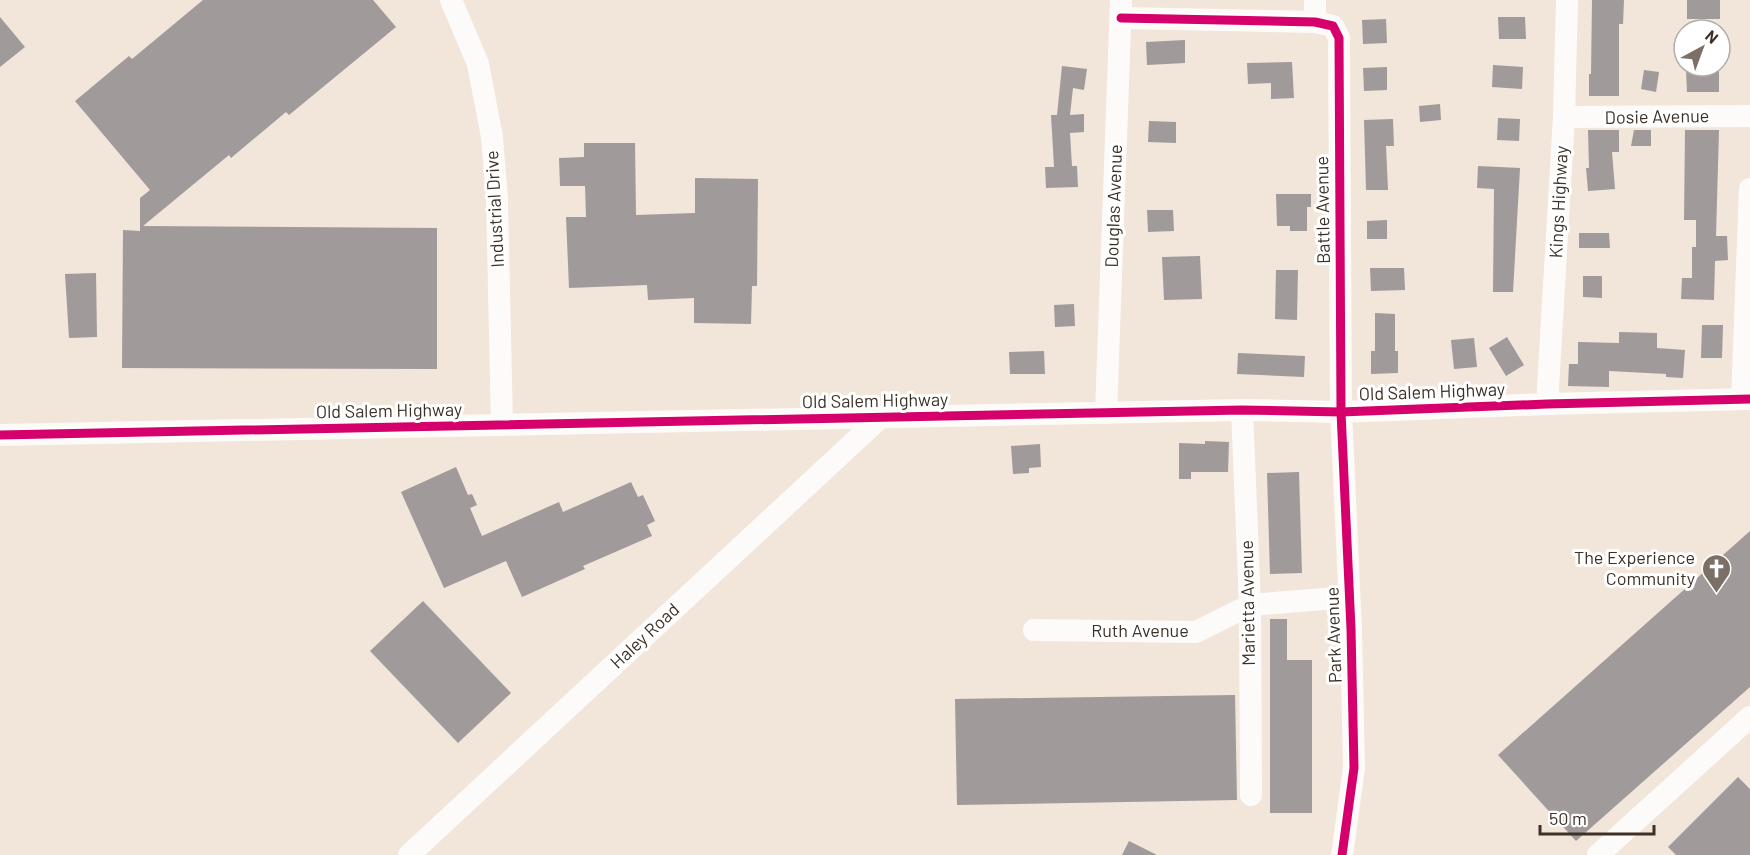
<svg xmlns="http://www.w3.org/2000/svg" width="1750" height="855" viewBox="0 0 1750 855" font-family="Barlow,sans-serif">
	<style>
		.building { fill: #a09a9b }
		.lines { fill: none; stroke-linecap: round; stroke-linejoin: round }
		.minor { stroke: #fdfbf9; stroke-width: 22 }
		.cycleway-casing { stroke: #fff; stroke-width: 13 }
		.cycleway { stroke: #d6006c; stroke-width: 9 }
		.labels { text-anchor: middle; stroke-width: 6; stroke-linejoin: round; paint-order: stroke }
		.street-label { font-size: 18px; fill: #3d3127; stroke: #fff }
		.poi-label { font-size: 18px; fill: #3d3127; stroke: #fff; text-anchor: end }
	</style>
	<rect width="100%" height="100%" fill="#f2e5da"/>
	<g class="building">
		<path d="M203 0H373L396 27 289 115 286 112 231 158 229 155 143 226 437 228V369L122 368 123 230 140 231V198L150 190 75 101 129 56 132 59Z"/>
		<path d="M1592 0H1624L1623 24H1619V96H1589V74H1591Z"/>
		<rect x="1687" y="0" width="33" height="19"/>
		<path d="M0 17 25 47 0 67Z"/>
		<path d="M1498 17H1525L1526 39H1499Z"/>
		<path d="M1386 19 1387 43 1363 44 1362 20Z"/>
		<path d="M1185 40V63L1147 65 1146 42Z"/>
		<path d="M1292 62 1294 98 1271 99V83L1248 84 1247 63Z"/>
		<path d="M1493 65 1523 67 1522 89 1492 87Z"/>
		<path d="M1062 66 1087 69 1084 90 1073 88 1070 115 1084 114V132L1070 133 1072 166H1077L1078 187 1046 188 1045 167H1054L1051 115H1057Z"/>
		<path d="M1387 67V90L1364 91 1363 68Z"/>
		<path d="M1644 70 1659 72 1656 92 1641 89Z"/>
		<path d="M1686 71H1719V92H1687Z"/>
		<path d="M1440 104 1441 120 1420 122 1419 106Z"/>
		<path d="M1498 118 1520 119 1519 141 1497 140Z"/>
		<path d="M1393 119 1394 146H1386L1388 190H1366L1364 120Z"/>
		<path d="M1149 121 1176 122V143L1148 142Z"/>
		<path d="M1588 130H1619V152H1612L1615 189 1588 191 1586 168H1589Z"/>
		<path d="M1634 130H1651V146H1631Z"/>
		<path d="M1685 130H1719L1716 236H1727L1728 260 1715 261 1714 300 1681 299 1682 278H1692V247H1696V220H1684Z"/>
		<path d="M584 143H635L636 215 695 213V178L758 179 757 286H752L751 324 694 323V298L648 300 647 285 569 288 566 217H586L585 186H560L559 158 584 157Z"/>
		<path d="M1478 166 1520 168 1513 292H1493L1494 189 1477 188Z"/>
		<path d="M1276 194H1311V207H1307V231H1290V226H1277Z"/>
		<path d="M1147 210H1173L1174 231 1148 232Z"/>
		<path d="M1387 220V239H1367V221Z"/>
		<path d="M1579 233H1609L1610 248H1579Z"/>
		<path d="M1200 256 1202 299 1164 300 1162 257Z"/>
		<path d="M1370 268H1404L1405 290 1371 291Z"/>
		<path d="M1276 270H1298L1297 320 1275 319Z"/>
		<path d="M96 273 97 337 69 338 65 274Z"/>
		<path d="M1583 276H1602V298L1583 297Z"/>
		<path d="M1074 304 1075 326 1055 327 1054 305Z"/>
		<path d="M1375 313 1395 314V351H1398V373L1371 374V351H1375Z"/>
		<path d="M1702 325H1723L1722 358H1701Z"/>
		<path d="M1619 332 1657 333V348L1685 350 1683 378 1666 377V374L1609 371V387L1568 386 1569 364H1578V342L1619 343Z"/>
		<path d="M1507 337 1524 365 1506 376 1489 348Z"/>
		<path d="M1474 338 1477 367 1454 369 1451 340Z"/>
		<path d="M1044 351 1045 374H1010L1009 352Z"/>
		<path d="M1238 353 1305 356 1304 377 1237 374Z"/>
		<path d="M1205 441 1229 442 1228 472H1191V479H1179V443L1205 444Z"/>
		<path d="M1040 444 1041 467 1029 468V473L1013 474 1011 446Z"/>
		<path d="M456 467 468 495 472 494 477 505 470 508 482 536 559 502 563 512 631 482 638 497 643 495 655 521 647 525 652 536 583 566 585 569 522 597 506 561 444 588 401 492Z"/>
		<path d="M1299 472 1302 573 1270 574 1267 473Z"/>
		<path d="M1750 531V687L1576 841 1498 755Z"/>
		<path d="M423 601 511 693 458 743 370 651Z"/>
		<path d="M1270 619H1287V660H1312V813H1270Z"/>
		<path d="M1235 695 1237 800 957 805 955 699Z"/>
		<path d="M1738 777 1750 789V855H1676L1668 847Z"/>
		<path d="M1129 841 1157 855H1122Z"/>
	</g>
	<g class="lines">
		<g class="minor">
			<path d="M451 0 478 64 492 137 497 200 502 425"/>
			<path d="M1121 18 1315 22 1333 26 1339 38 1341 412 1351 629 1354 768 1342 855"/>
			<path d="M1315 22V0"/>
			<path d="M1564 117 1750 116"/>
			<path d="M1742 399 1750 189"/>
			<path d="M1547 404 1564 117 1567 0"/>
			<path d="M1242 410 1250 605 1251 795"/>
			<path d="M1106 413 1121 0"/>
			<path d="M0 435 1242 410 1341 412 1547 404 1750 399"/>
			<path d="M1034 630 1196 632 1250 605 1348 597"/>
			<path d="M409 855 881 417"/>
			<path d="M1598 855 1750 717"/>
		</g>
		<defs>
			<g id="cycleway">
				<path d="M1121 18 1315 22 1333 26 1339 38 1341 412 1351 629 1354 768 1342 855"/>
				<path d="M0 435 1242 410 1341 412 1547 404 1750 399"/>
			</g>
		</defs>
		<use href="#cycleway" class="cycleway-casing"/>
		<use href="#cycleway" class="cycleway"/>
	</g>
	<defs>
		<symbol id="church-pin" viewBox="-11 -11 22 30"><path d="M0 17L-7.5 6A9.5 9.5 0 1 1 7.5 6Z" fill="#7c7066" stroke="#fff"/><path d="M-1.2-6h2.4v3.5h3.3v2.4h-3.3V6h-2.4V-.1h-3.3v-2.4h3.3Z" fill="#fff"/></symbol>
	</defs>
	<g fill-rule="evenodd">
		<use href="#church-pin" x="1700" y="552" width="33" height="45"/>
	</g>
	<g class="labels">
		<g class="street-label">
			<text transform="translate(1657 117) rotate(-1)" y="6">Dosie Avenue</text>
			<text transform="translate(1559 202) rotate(-87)" y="6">Kings Highway</text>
			<text transform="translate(1114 206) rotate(-88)" y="6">Douglas Avenue</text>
			<text transform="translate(495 209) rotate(-93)" y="6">Industrial Drive</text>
			<text transform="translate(1323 210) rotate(-91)" y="6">Battle Avenue</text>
			<text transform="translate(1432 392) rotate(-2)" y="6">Old Salem Highway</text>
			<text transform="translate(875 401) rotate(-1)" y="6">Old Salem Highway</text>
			<text transform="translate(389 411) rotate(-1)" y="6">Old Salem Highway</text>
			<text transform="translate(1248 603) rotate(-91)" y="6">Marietta Avenue</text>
			<text x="1140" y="637">Ruth Avenue</text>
			<text transform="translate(1334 635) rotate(-92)" y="6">Park Avenue</text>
			<text transform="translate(645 636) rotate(-43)" y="6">Haley Road</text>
		</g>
		<g class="poi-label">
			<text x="1695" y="564">The Experience<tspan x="1695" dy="21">Community</tspan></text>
		</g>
	</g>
	<g transform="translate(1702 48) rotate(41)"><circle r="28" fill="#ffffff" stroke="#b1ada9" stroke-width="1.5"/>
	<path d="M0-4.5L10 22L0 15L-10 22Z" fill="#7c7066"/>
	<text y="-9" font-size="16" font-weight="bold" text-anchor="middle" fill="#3d3127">N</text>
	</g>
	<path d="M1540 825v9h114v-9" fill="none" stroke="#3d3127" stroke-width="3"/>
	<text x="1549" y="825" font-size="18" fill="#3d3127" stroke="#ffffff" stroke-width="4.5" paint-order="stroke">50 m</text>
</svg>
